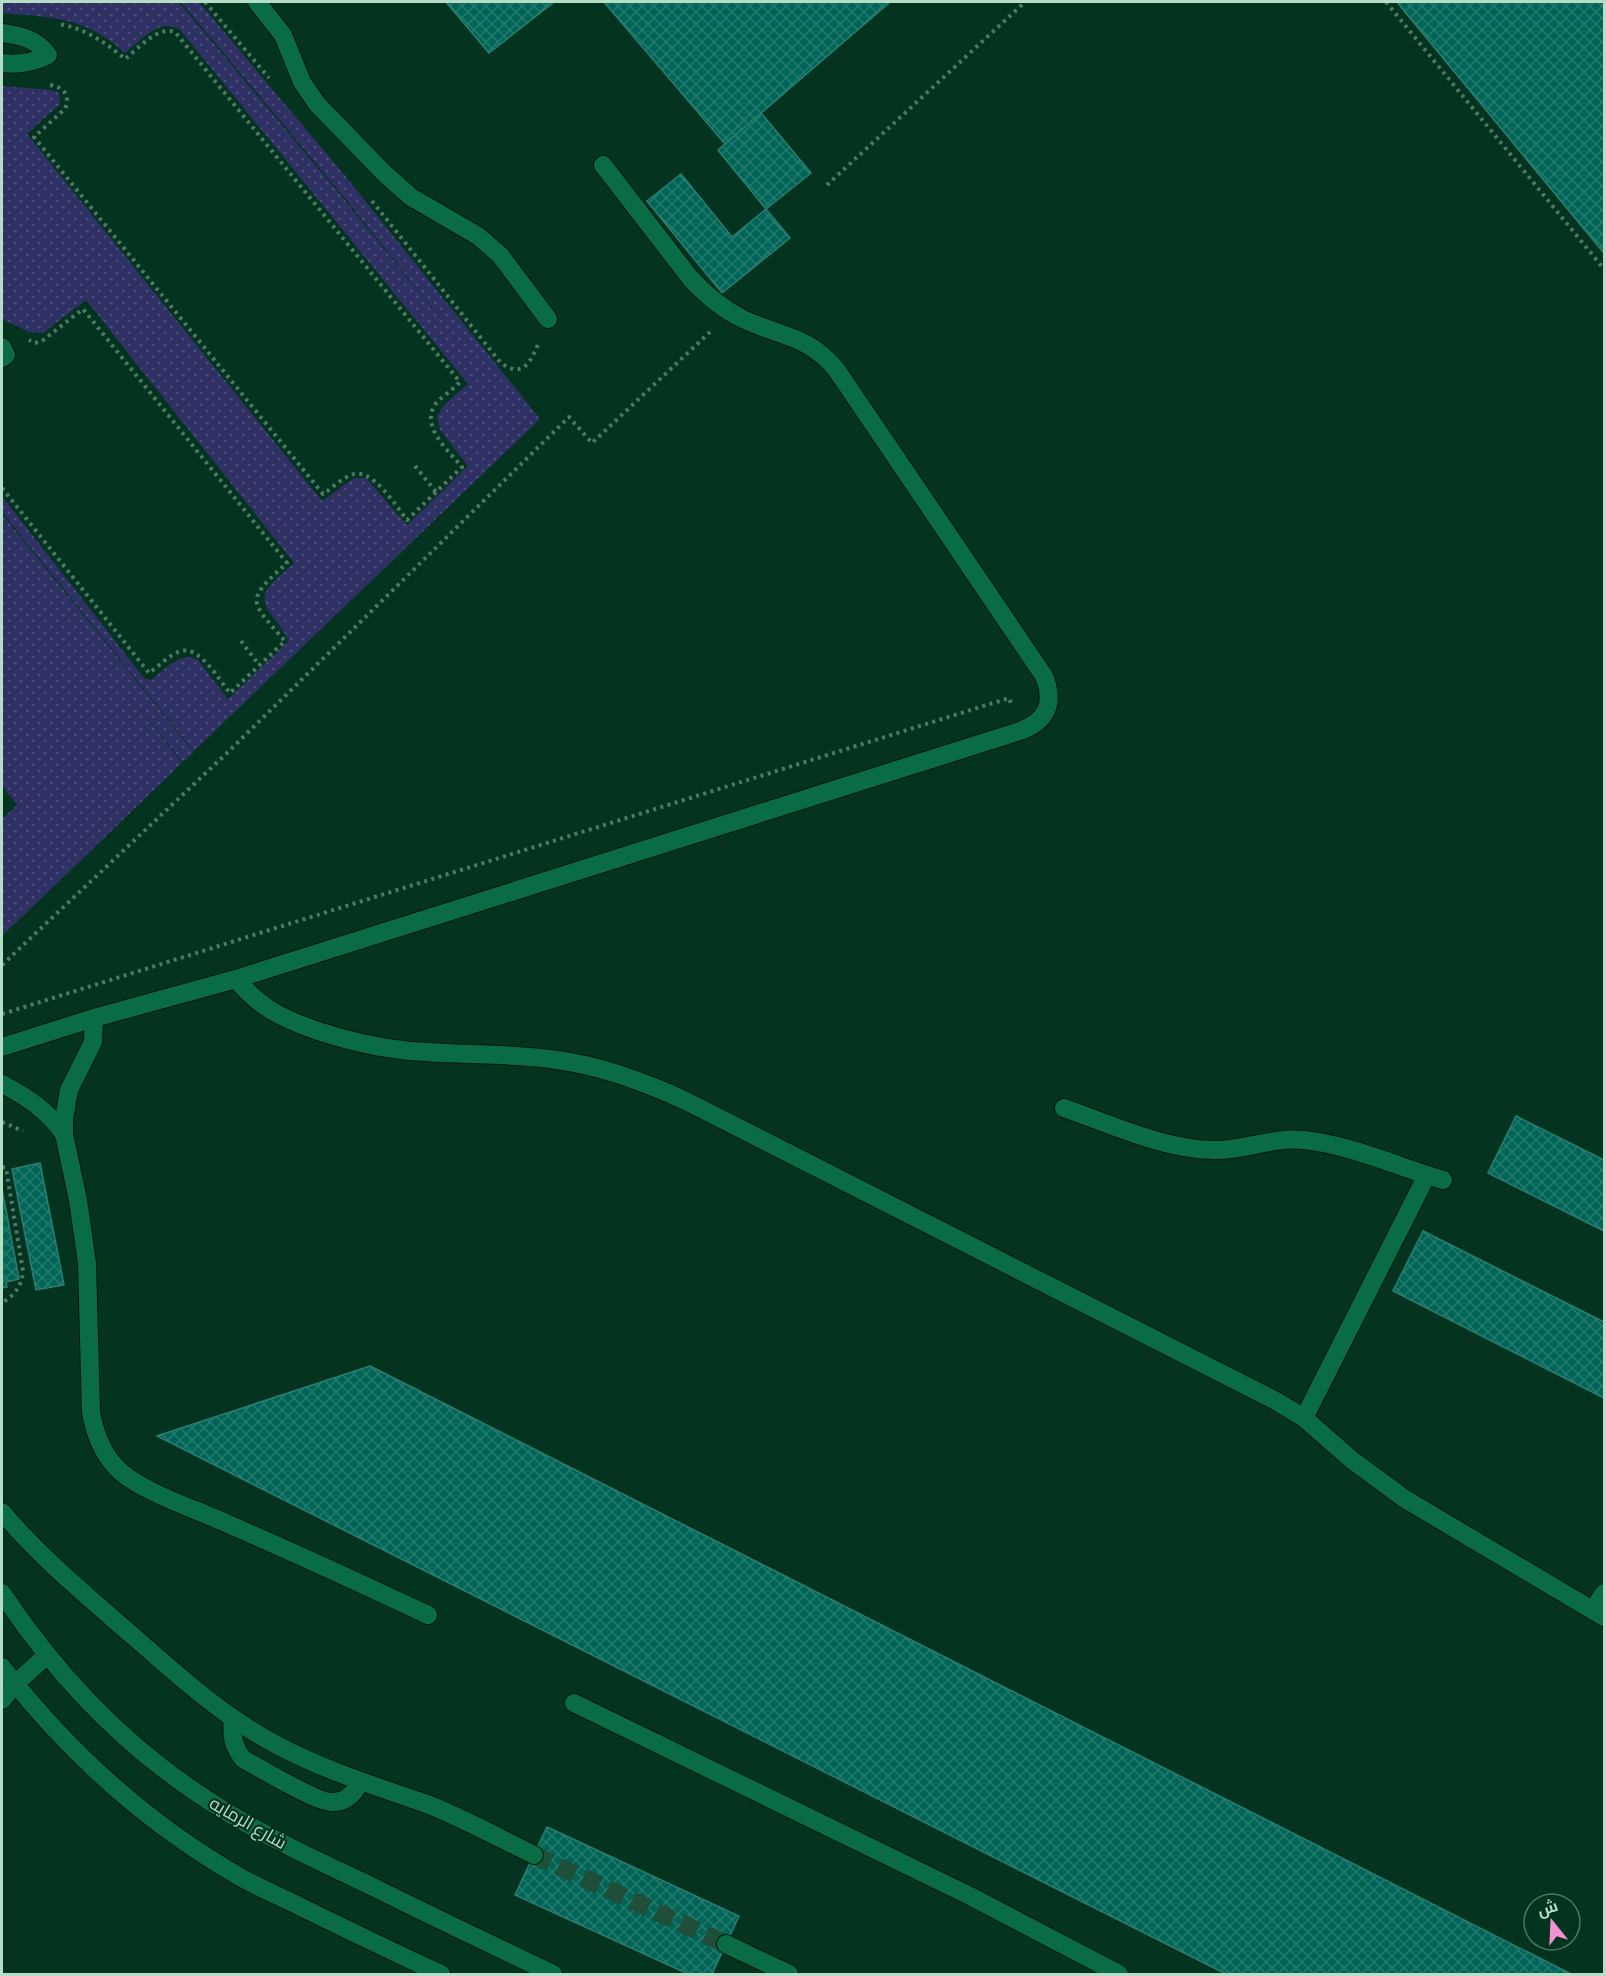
<svg xmlns="http://www.w3.org/2000/svg" width="1606" height="1976" viewBox="0 0 1606 1976" font-family="'Crimson Pro',Cairo,serif">
	<style>
		.grass { fill: url(#grass-dots) }
		.building { fill: url(#building-cross-hatch); stroke: #2a7f70; stroke-width: 1.5 }
		.lines { fill: none; stroke-linecap: round; stroke-linejoin: round }
		.minor-tunnel { stroke: #1f4e39; stroke-width: 18; stroke-dasharray: 18 9; stroke-linecap: butt }
		.minor-casing { stroke: #01190d; stroke-width: 20 }
		.path { stroke: #4f7b66; stroke-width: 4; stroke-dasharray: 3 4.5; stroke-linecap: butt }
		.minor { stroke: #0a6c45; stroke-width: 18 }
		.labels { text-anchor: middle; stroke-width: 4.5; stroke-linejoin: round; paint-order: stroke }
		.street-label { font-size: 18px; fill: #b6dec7; stroke: #043420 }
	</style>
	<defs>
		<pattern id="grass-dots" width="8" height="8" patternUnits="userSpaceOnUse" patternTransform="scale(1.5)"><rect width="8" height="8" fill="#2f3164"/><path d="M2 2h.1M6 6h.1" fill="none" stroke="#4b4e79" stroke-width="1.8" stroke-linecap="round"/></pattern>
		<pattern id="building-cross-hatch" width="8" height="8" patternUnits="userSpaceOnUse" patternTransform="scale(1.5)"><rect width="8" height="8" fill="#006557"/><path d="M0 0l8 8M0 8l8-8" fill="none" stroke="#237b6e"/></pattern>
	</defs>
	<rect width="100%" height="100%" fill="#043420"/>
	<g class="grass">
		<path d="M2 2H179L343 198 460 343 344 197 181 2H199L342 172 540 419 194 751 2 512V496L144 678 151 680C164 671 181 650 198 660L228 699 288 642C285 623 253 607 269 587 275 578 286 571 294 563L86 300 43 333 29 332 2 319V86L52 90 59 93 60 104 27 134 322 501 354 478H366L407 525 468 466 440 430 437 416 444 405 468 384 181 31C162 15 140 41 125 53 86 17 51 17 2 13Z"/>
		<path d="M2 514 194 752 183 762 139 708 182 763 2 936V819L17 805 2 786Z"/>
	</g>
	<g class="building">
		<path d="M446 2H554L489 53Z"/>
		<path d="M604 2H890L725 144Z"/>
		<path d="M1397 2H1604V253Z"/>
		<path d="M1397 2H1604V253Z"/>
		<path d="M761 113 811 173 766 209 718 150Z"/>
		<path d="M681 174 732 237 766 209 790 238 722 293 647 201Z"/>
		<path d="M1516 1116 1604 1160V1231L1488 1173Z"/>
		<path d="M40 1163 64 1285 36 1290 12 1169Z"/>
		<path d="M2 1189 19 1279 6 1282 7 1287 2 1288Z"/>
		<path d="M1423 1231 1604 1322V1398L1393 1291Z"/>
		<path d="M370 1366 1571 1974H1226L157 1436Z"/>
		<path d="M547 1827 739 1916 712 1974H688L515 1895Z"/>
	</g>
	<g class="lines">
		<path class="minor-tunnel" d="M534 1855 726 1944"/>
		<defs>
			<g id="minor">
				<path d="M257 2 283 35 302 82 317 104 385 174 411 197 478 236 500 255 548 319"/>
				<path d="M2 33C21 36 36 38 48 55 33 63 19 65 2 63"/>
				<path d="M2 347 6 355 2 358"/>
				<path d="M236 979C260 1008 283 1019 318 1031 346 1040 374 1047 402 1050 454 1056 506 1052 557 1060 602 1066 645 1082 686 1101L1276 1401 1304 1418 1352 1460 1405 1499 1604 1617"/>
				<path d="M94 1018 93 1042 69 1090 64 1119V1134L78 1200 87 1263 91 1412C95 1435 103 1456 121 1472 145 1493 198 1510 228 1524 295 1553 362 1584 428 1615"/>
				<path d="M2 1047 94 1018 236 979 1020 731C1047 721 1055 703 1044 676L836 369C806 334 780 337 743 319 722 309 706 295 691 279L603 165"/>
				<path d="M2 1084C27 1097 47 1110 64 1134"/>
				<path d="M1064 1108C1110 1124 1163 1149 1213 1150 1243 1151 1272 1137 1303 1140 1348 1144 1399 1167 1443 1180"/>
				<path d="M1304 1418 1427 1175"/>
				<path d="M2 1512C41 1558 88 1597 134 1637 178 1675 222 1716 275 1744 323 1770 375 1786 427 1804 463 1818 499 1838 534 1855"/>
				<path d="M2 1593C54 1671 118 1740 197 1793 250 1829 307 1856 365 1883 427 1914 490 1944 553 1974"/>
				<path d="M1593 1610 1604 1593"/>
				<path d="M2 1667C67 1751 148 1824 240 1877 261 1889 284 1898 305 1909 350 1931 395 1953 441 1974"/>
				<path d="M2 1700 15 1684 47 1655"/>
				<path d="M574 1703 970 1896 1119 1974"/>
				<path d="M233 1719C231 1735 233 1746 243 1759 260 1768 316 1802 331 1802 345 1803 354 1794 360 1782"/>
				<path d="M726 1944 789 1974"/>
			</g>
		</defs>
		<use href="#minor" class="minor-casing"/>
		<g class="path">
			<path d="M205 2 269 78"/>
			<path d="M1386 2 1604 269"/>
			<path d="M50 85C63 87 71 95 65 109L34 137 323 494C332 488 341 479 351 475 372 466 395 505 407 520L462 467C448 450 417 424 438 401 445 395 453 389 460 382L175 32C157 26 139 48 125 59 105 42 83 27 57 24"/>
			<path d="M827 185 1025 2"/>
			<path d="M372 201 500 362C523 380 531 361 539 342"/>
			<path d="M415 466 436 492"/>
			<path d="M2 488 149 673C159 666 170 654 181 651 200 646 219 680 230 693L285 641C249 600 245 601 287 563L83 309 42 341 35 343 29 340"/>
			<path d="M241 641 259 665"/>
			<path d="M2 965 228 752 569 417 592 443 710 332"/>
			<path d="M2 1014 1009 698 1012 706"/>
			<path d="M2 1122 23 1131"/>
			<path d="M2 1167 6 1168 23 1271C22 1287 14 1295 2 1303"/>
		</g>
		<use href="#minor" class="minor"/>
	</g>
	<g class="labels">
		<g class="street-label">
			<text transform="translate(248 1823) rotate(30)" y="6">شارع الرمايه</text>
		</g>
	</g>
	<rect width="1606" height="1976" fill="none" stroke="#b6dec7" stroke-width="6"/>
	<g transform="translate(1552 1922) rotate(342)"><circle r="28" fill="#043420" stroke="#4b7863" stroke-width="1.5"/>
	<path d="M0-4.5L10 22L0 15L-10 22Z" fill="#f391d5"/>
	<text y="-9" font-size="16" font-weight="bold" text-anchor="middle" fill="#b6dec7">ش</text>
	</g>
</svg>
